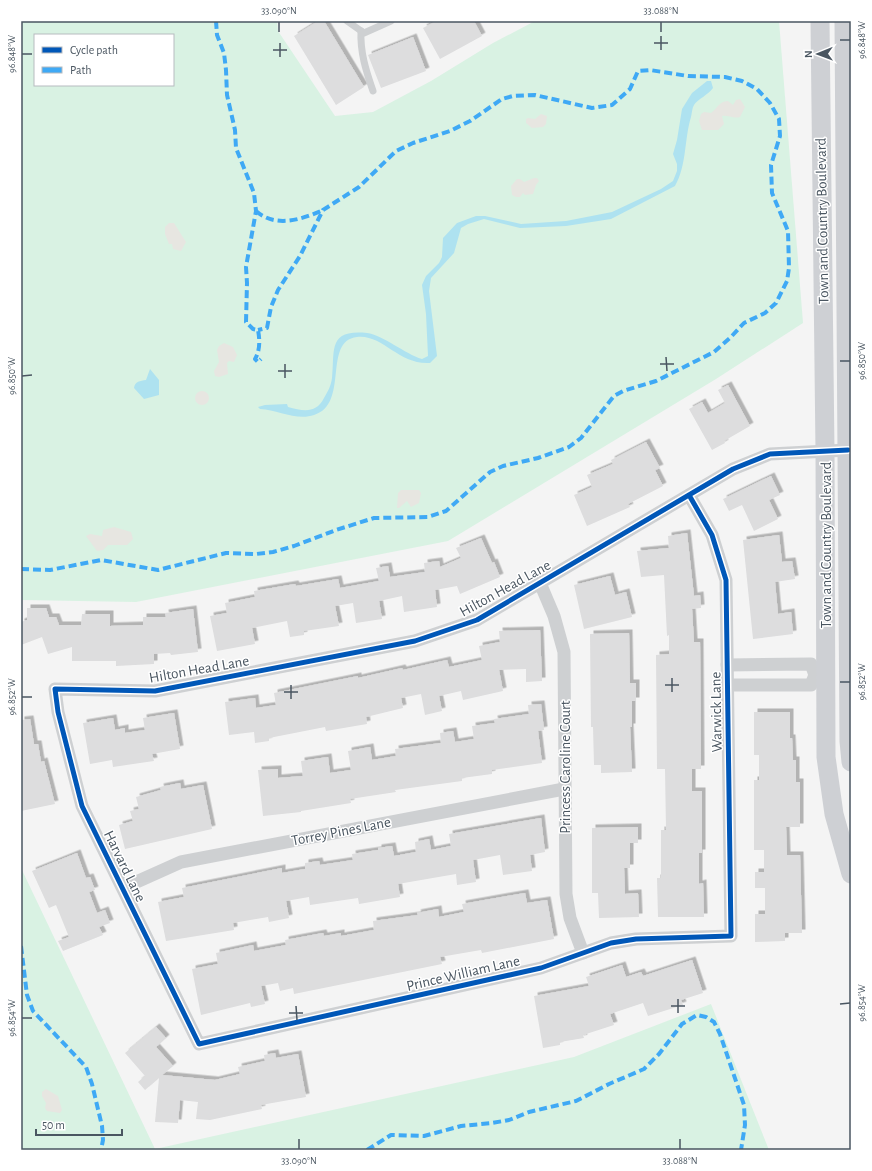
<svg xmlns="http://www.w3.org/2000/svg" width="872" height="1171" viewBox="0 0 872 1171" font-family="'Alegreya Sans',sans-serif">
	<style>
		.green { fill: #d9f2e3; fill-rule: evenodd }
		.sand { fill: #e7e6e1 }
		.water { fill: #aee2f0 }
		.building { fill: #ddddde; filter: url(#shadow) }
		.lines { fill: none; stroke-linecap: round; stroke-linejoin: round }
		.lane { stroke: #ced0d2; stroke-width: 7 }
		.street { stroke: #ced0d2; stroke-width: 13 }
		.secondary { stroke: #ced0d4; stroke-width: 19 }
		.quiet { stroke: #3fa9f5; stroke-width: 4; stroke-dasharray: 8 4; stroke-linecap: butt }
		.cycleway-casing { stroke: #fff; stroke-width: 8 }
		.cycleway { stroke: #0057b8; stroke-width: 5 }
		.ticks { fill: none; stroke: #4a5661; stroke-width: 1.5 }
		.labels { text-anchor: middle; stroke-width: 3; stroke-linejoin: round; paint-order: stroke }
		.street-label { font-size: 15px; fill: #4a5661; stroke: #fff }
		.neatline { fill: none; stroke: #4a5661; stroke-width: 1.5 }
		.ticks-label { font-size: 10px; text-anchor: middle; fill: #4a5661 }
	</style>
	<defs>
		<filter id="shadow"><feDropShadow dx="3.5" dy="-3.5" stdDeviation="0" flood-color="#0004"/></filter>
	</defs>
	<rect width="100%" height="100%" fill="#f4f4f4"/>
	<g class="green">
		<path d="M21 21H277L278 31 335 116 373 112 431 81 493 43 535 21H779L803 323 716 379 448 541 136 602 21 600ZM35 35H173V85H35Z"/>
		<path d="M21 868 155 1149 574 1057 711 1004 769 1150H21Z"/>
	</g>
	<g class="sand">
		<path d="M740 99 745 107 740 117C733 119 728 115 722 116L724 124 718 130H702L699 121 701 114 704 112 711 113C718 108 718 102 728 101L733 105 736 100Z"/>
		<path d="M541 114 547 116 546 124 543 127 532 128 526 123V119L528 118 535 119Z"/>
		<path d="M534 178H537L539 181 536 185 533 194 525 195 523 193 520 197H516L512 195 511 186 517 179H520L524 182Z"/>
		<path d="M169 223H174L186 242 181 251 173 249 172 244H169L165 234V227Z"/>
		<path d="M224 343 233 347 237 355 234 362 229 361 227 363 228 374 219 377 215 376 214 371 219 362 217 350 219 346Z"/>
		<circle cx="202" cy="398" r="7"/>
		<path d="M401 490H419L421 493 419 503 411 507 407 501 399 508H397L398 493Z"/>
		<path d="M114 527 131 532 133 539 127 545H108L103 550 97 551 86 536 90 534 102 536 103 530Z"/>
		<path d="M46 1089 58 1096 62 1110 60 1113 47 1111 45 1108 46 1103 42 1096V1092Z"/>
	</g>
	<g class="water">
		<path d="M707 81H711L713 88C708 95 698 99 694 105 692 108 692 113 691 117 684 140 687 165 675 186L611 219 566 226 520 228 484 219 468 224 461 228 454 253 431 278 429 291 437 356 430 363C398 365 383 334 357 337 322 341 350 404 314 415 297 421 278 410 260 409L258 407 265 405 287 404 288 407C303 411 316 414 324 398 328 391 331 386 332 378 335 351 327 329 367 333 383 335 405 354 422 359L428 356 426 314 422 285 426 276 439 263 442 257 443 238 457 223 476 216H485L521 224 566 221 612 212 661 189 673 181 677 171V164L673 154 677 140 682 109 692 93Z"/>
		<path d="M150 369 159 380V395L144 399 134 388C135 381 140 381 146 380Z"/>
	</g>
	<g class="building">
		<path d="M318 21H324L364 87 336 105 294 36Z"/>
		<path d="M436 21H474L482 36 440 59 423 28Z"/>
		<path d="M413 37 426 71 381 88 368 55Z"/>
		<path d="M728 385 750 426 724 441 725 443 712 450 689 409 702 402 708 413 725 403 718 390Z"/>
		<path d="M646 442 660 468 655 470 663 486 628 504 630 507 587 526 574 495 592 487 587 475 613 464 611 460Z"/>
		<path d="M771 476 780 495 769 500 778 519 754 531 742 505 729 511 723 499Z"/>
		<path d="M687 533 694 596 700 595 701 608 692 609 694 642H700L701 769H692V791H702V853H699V884L703 883 704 917H658L657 878H661V830H666L665 769H657L656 655 669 654V635L667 636 664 575 641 577 637 551 669 548 668 536Z"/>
		<path d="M779 535 782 562 792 561 795 579 775 582 778 614 791 612 793 634 753 639 743 540Z"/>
		<path d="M481 538 492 563 494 562 500 577 460 594 457 586 435 590 437 607 404 612 402 596 379 601 382 619 356 623 353 603 335 606 339 626 304 631V635L290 637 287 621 252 628 255 644 217 651 210 616 227 613 225 603 255 597 254 591 295 584 296 586 338 579 340 588 379 581 376 568 388 566 390 577 425 572 424 563 439 561 440 567 461 558 456 548Z"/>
		<path d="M610 576 615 595 626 592 632 617 584 629 574 585Z"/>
		<path d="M27 608H46L49 617H56L59 625H81L82 614H110V626L143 625V617H166L165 613 193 609 198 652 171 655 170 653 154 654V664L116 666V661H72V647L48 654 42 637 21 645V622L27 620Z"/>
		<path d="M540 630 542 681 526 682V669L499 670 503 691 463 700 461 691 439 696 442 711 425 715 421 694 401 698 403 708 366 717 367 724 326 731 325 727 269 738V741L255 743 254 732 229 735 225 702 255 698 256 708 276 705 274 693 358 676V678L402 668 403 670 447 660 449 667 482 660 479 646 500 642 499 631Z"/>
		<path d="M629 633 630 683H636V701H632V727H630L632 772 601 773V765H594L593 727H591L590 634Z"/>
		<path d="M541 704 544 730 538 731 542 763 492 770V774L462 778V781L395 790 396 792 350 799 351 803 301 811V812L263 816 258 770 278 769V778L303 776 301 761 328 757 330 773 351 770 348 751 370 747 372 760 396 756 395 749 441 743 440 733 453 731 455 742 474 739 472 726 495 723 494 719 529 714 528 705Z"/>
		<path d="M754 712H790V738H792L793 760H796V782H800V827H786L787 855H800L802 933H785V941L755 942V914H765V888H755V872H764V850H754V780H759V755H754Z"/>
		<path d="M174 713 180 749 152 754 154 761 140 763 113 767 112 760 90 764 83 723 113 718 115 730 125 728V733L145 730 143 718Z"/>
		<path d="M30 719 34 744H38L41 762 44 761 55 804 21 811V720Z"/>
		<path d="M180 783 181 789 203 785 212 829 125 849 119 825 133 821 130 811 139 809 136 797 161 790 160 787Z"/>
		<path d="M541 818 545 852 530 855 532 871 503 875 500 855 473 860 476 882 457 885 456 874 398 884 400 897 359 904 358 898 310 905 309 897 286 901 289 918 269 922 268 917 233 923 234 930 166 941 158 902 184 897 182 888 282 868V873L305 869V863L319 861 320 865 353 860 352 854 378 850V848L392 846 394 856 416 852 415 842 429 839 431 850 451 846 449 834Z"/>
		<path d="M638 827V843H630V868H624L625 894 638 893 639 917 599 918 598 893H592V828Z"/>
		<path d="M77 853 86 878 90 877 95 890 89 892 97 913 105 910 110 923 99 927 103 935 63 951 58 941 69 937 56 905 49 908 32 871Z"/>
		<path d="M525 893 527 903 547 900 554 939 482 953 481 950 440 957 442 964 294 994 293 988 280 991 278 983 261 986 265 1004 251 1007 250 1003 201 1015 192 969 218 964 216 953 253 945 254 951 286 945 285 940 323 933 324 936 341 933V936L374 930 373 921 418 915 417 913 438 909 439 917 464 912 462 904Z"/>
		<path d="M692 960 703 993 681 1000 683 1005 648 1016 643 1003 610 1014 614 1025 583 1035 584 1038 560 1042V1045L543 1048 534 996 589 986 586 977 622 965 626 977 641 972 643 976Z"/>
		<path d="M156 1027 166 1038 156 1047 173 1066 162 1075 215 1080 240 1074 238 1067 265 1061 264 1055 275 1053 276 1058 298 1054 306 1097 261 1105 262 1109 210 1120 196 1119 198 1102 180 1100 178 1123 155 1122 159 1078 145 1090 138 1082 145 1076 125 1053Z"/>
	</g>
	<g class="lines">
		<g class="lane">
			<path d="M347 21 364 33 391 21"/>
			<path d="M361 31C360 52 366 71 373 91"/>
		</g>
		<g class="street">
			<path d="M689 495 712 535 726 580 731 936 636 939 611 943 541 968 199 1044 82 806 58 712 55 689 155 691 415 641 477 620 733 469 770 454 848 450"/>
			<path d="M540 583 554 616 564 652 566 894 570 918 583 953"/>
			<path d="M727 665 811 664 815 675 811 685H728"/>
			<path d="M123 888 181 862 564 789"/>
		</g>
		<g class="secondary">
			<path d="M820 21 825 451 826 757 834 814 851 874"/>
			<path d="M844 21 849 741 851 762"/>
		</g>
		<g class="quiet">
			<path d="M216 21 217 35 224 53 226 70 227 95 235 130 236 148 254 193 256 211 246 267 247 283 246 322 253 329 258 330C260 340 260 351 255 359L258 362 261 359"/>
			<path d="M256 211C275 228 301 220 323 210"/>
			<path d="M21 569 50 570 101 560 158 570 226 553 256 554 273 552 294 546 336 530 374 518 428 517 446 511 490 472 503 466 538 458 569 447 581 438 614 396 623 391 656 381 714 352 730 338 744 323 765 313 776 303 787 281 789 268 788 231 772 193 771 165 780 136 779 119 770 103 757 89 742 81 725 77 688 76 650 70 638 71 630 89 612 105 592 108 535 95 513 96 502 99 470 121 450 131 413 143 396 151 359 187 323 210 300 256 278 290 271 307 267 328 258 330"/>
			<path d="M21 946 27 995 33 1011 86 1067 92 1084 102 1126 103 1140 101 1150"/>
			<path d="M367 1150 391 1135 424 1136 461 1126 492 1123 509 1120 529 1112 576 1101 609 1084 644 1069 659 1054 682 1024 697 1015 706 1017 714 1022 720 1034 744 1105 745 1125 741 1150"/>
		</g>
		<defs>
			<path id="cycleway" d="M689 495 712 535 726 580 731 936 636 939 611 943 541 968 199 1044 82 806 58 712 55 689 155 691 415 641 477 620 733 469 770 454 848 450"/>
		</defs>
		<use href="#cycleway" class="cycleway-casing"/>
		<use href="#cycleway" class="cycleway"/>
	</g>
	<path class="ticks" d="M279 22V32M661 22V32M661 36V50M840 40H850M280 43V57M654 43H668M273 50H287M22 54H32M666 357 667 371M840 361H850M285 364V378M660 364H674M278 371H292M22 376 32 375M672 678V692M840 682H850M291 685V699M665 685H679M284 692H298M22 697H32M678 999V1013M840 1004 850 1003M296 1006 297 1020M671 1006H685M289 1013H303M22 1018H32M299 1139V1149M680 1139V1149"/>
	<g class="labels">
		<g class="street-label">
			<text transform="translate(822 221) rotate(-91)" y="5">Town and Country Boulevard</text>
			<text transform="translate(826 545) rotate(-90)" y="5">Town and Country Boulevard</text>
			<text transform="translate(505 588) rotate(-29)" y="5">Hilton Head Lane</text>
			<text transform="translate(199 669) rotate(-10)" y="5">Hilton Head Lane</text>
			<text transform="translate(716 712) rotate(-91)" y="5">Warwick Lane</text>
			<text transform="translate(565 767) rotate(-90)" y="5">Princess Caroline Court</text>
			<text transform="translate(341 831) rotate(-11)" y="5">Torrey Pines Lane</text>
			<text transform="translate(125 866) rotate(64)" y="5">Harvard Lane</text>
			<text transform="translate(463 973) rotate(-13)" y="5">Prince William Lane</text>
		</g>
	</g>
	<rect width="872" height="1171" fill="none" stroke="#ffffff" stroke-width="44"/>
	<rect x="34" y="34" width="140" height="52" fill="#ffffff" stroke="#b7bbc0"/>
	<rect x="42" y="47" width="20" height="6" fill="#0057b8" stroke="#b7bbc0"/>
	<text x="70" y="54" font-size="12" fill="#4a5661">Cycle path</text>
	<rect x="42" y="67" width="20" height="6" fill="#3fa9f5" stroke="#b7bbc0"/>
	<text x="70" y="74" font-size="12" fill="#4a5661">Path</text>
	<g transform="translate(818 54) rotate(269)" stroke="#ffffff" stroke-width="3" paint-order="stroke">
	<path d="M0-3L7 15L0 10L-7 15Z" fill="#4a5661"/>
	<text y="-6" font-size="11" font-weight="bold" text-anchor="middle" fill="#4a5661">N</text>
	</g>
	<path d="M36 1129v6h86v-6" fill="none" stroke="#4a5661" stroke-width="2"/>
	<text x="42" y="1129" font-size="12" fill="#4a5661" stroke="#ffffff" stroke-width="3" paint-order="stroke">50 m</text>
	<rect x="22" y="22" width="828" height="1127" class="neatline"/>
	<g class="ticks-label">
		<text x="279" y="14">33.090°N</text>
		<text x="661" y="14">33.088°N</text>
		<text transform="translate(861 40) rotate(-90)" y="4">96.848°W</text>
		<text transform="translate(11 54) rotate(-90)" y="4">96.848°W</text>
		<text transform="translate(861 361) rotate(-90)" y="4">96.850°W</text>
		<text transform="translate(11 376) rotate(-90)" y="4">96.850°W</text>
		<text transform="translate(861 682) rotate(-90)" y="4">96.852°W</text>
		<text transform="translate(11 697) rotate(-90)" y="4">96.852°W</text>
		<text transform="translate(861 1003) rotate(-90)" y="4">96.854°W</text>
		<text transform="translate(11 1018) rotate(-90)" y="4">96.854°W</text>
		<text x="299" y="1164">33.090°N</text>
		<text x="680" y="1164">33.088°N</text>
	</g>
</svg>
